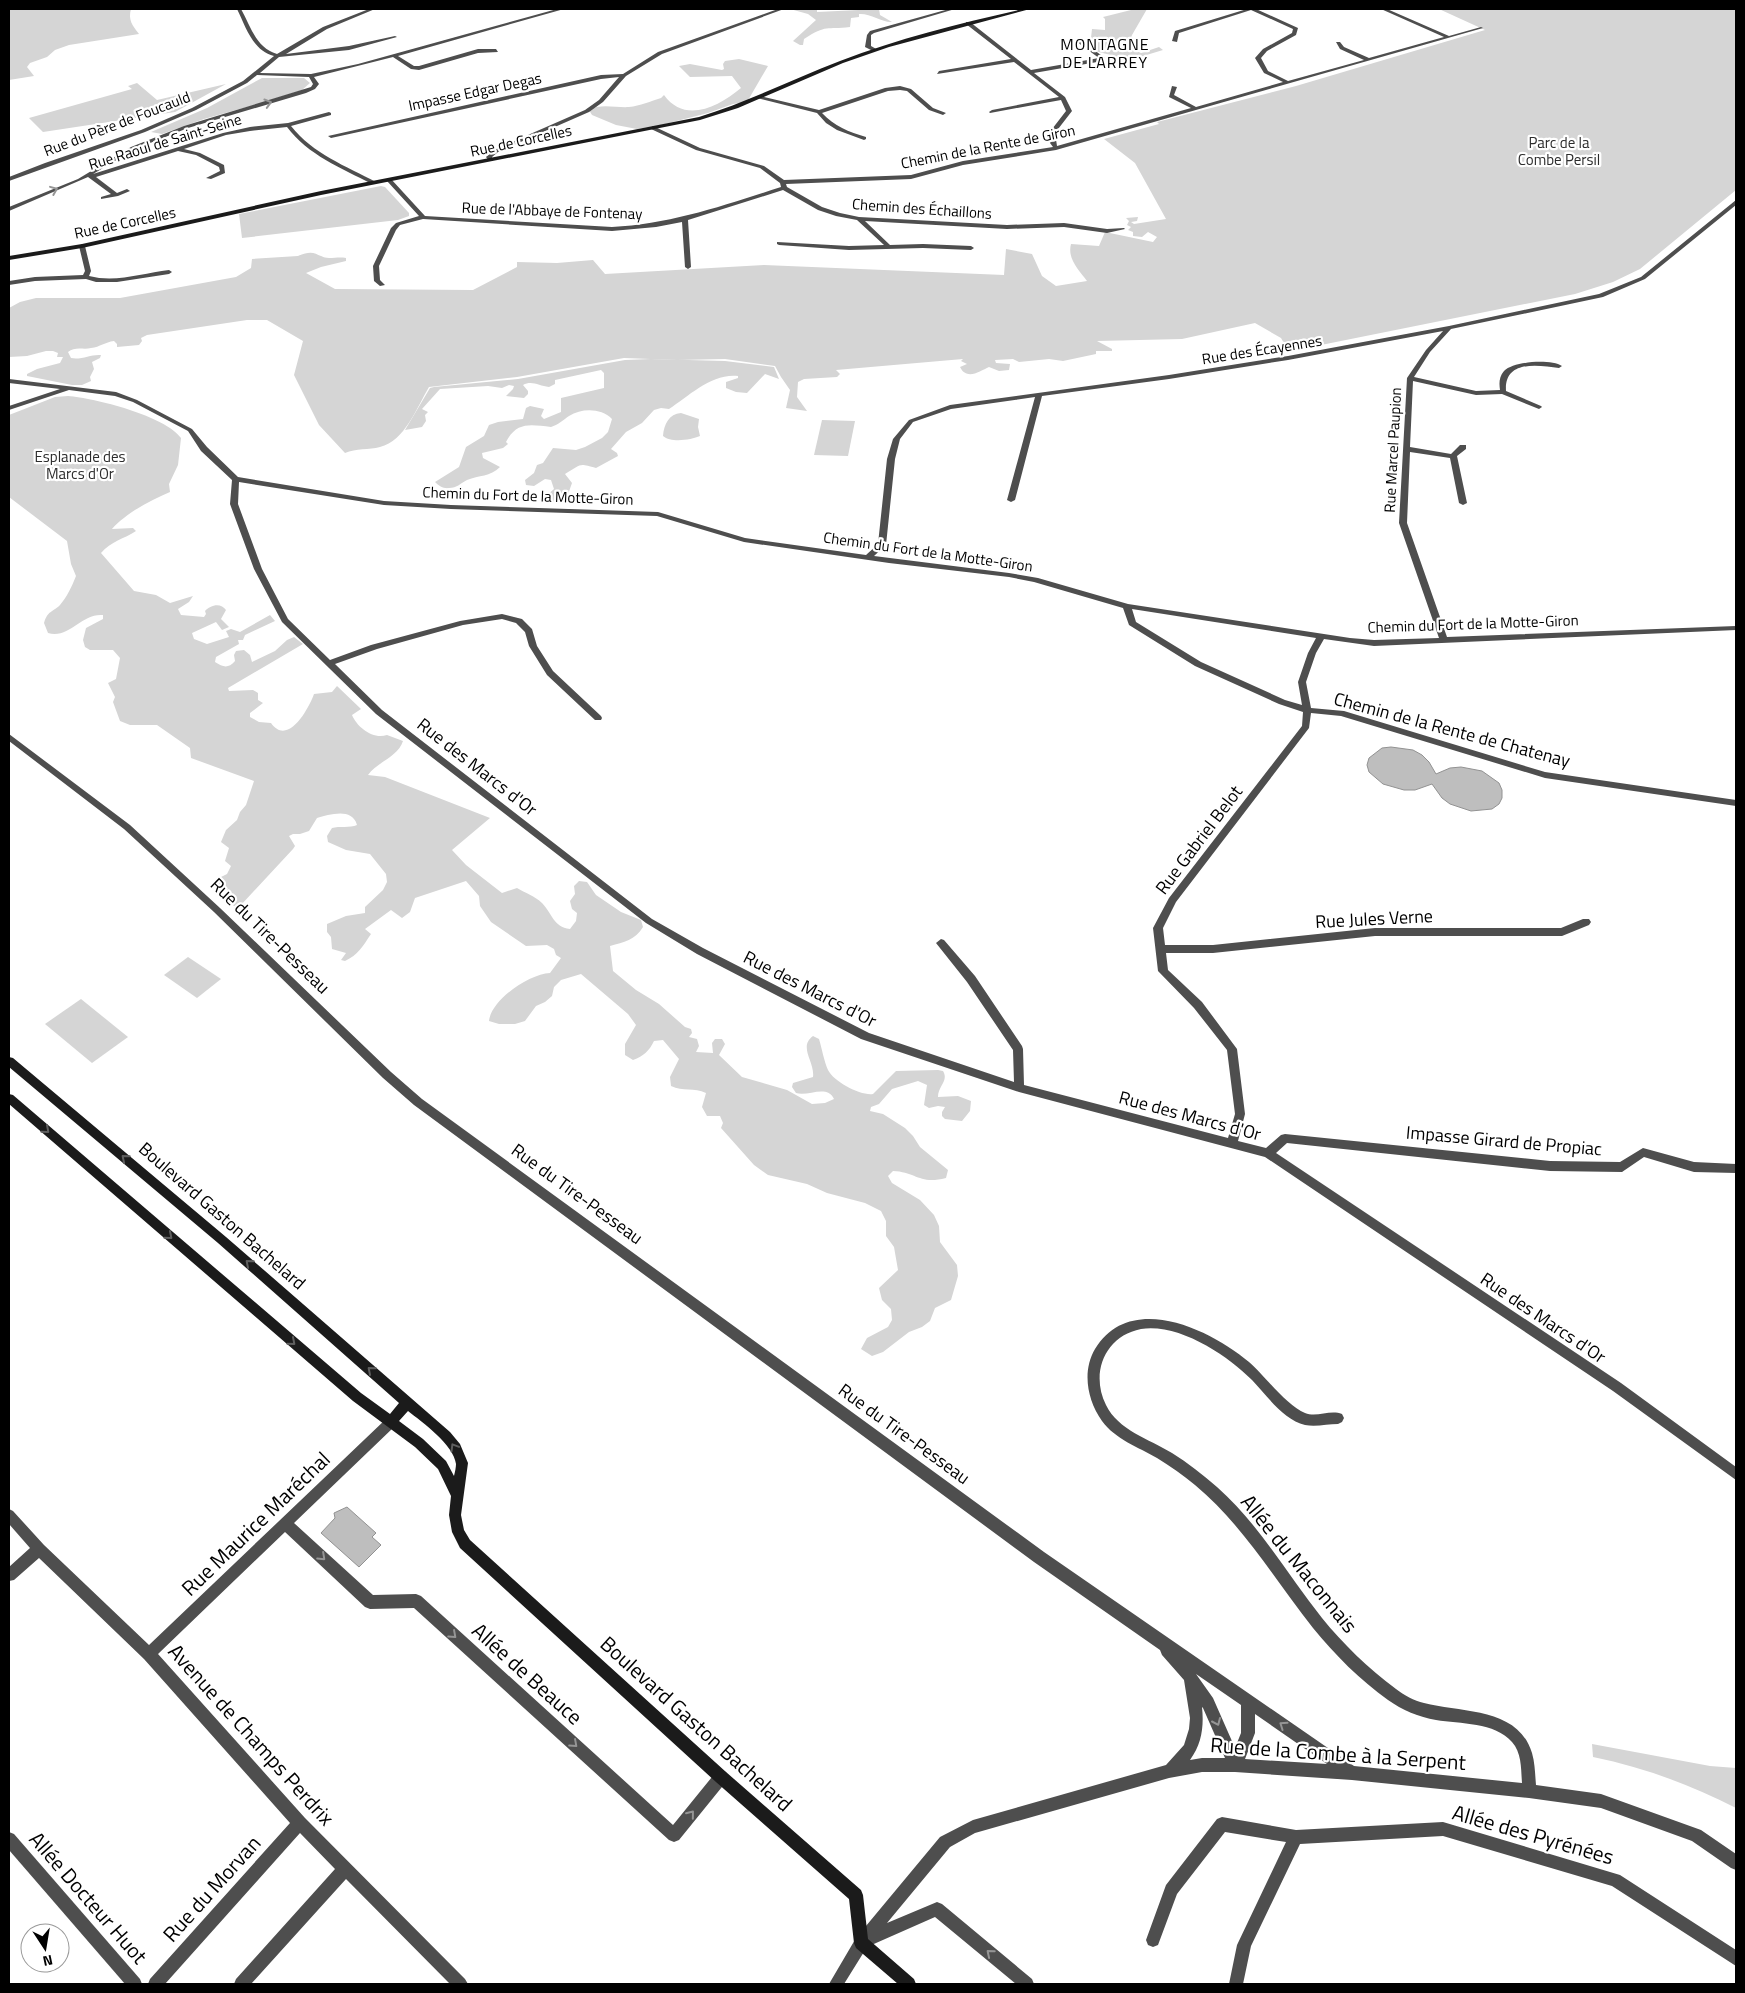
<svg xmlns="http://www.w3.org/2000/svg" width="1745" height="1993" viewBox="0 0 1745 1993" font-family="'Titillium Web',sans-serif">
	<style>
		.green { fill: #d5d5d5 }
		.building { fill: #bebebe; stroke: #929292 }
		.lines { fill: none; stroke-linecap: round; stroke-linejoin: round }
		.street { fill: #4e4e4e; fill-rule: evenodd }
		.secondary { fill: #1b1b1b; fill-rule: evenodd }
		.oneway { stroke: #959595 }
		.oneway2 { stroke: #5f5f5f }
		.labels { text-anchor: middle; stroke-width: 4.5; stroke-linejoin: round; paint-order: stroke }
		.far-street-label { font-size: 15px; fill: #000; stroke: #fff }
		.far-park-label { font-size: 15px; fill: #2c2c2c; stroke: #fff }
		.far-neighbourhood-label { font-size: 16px; letter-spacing: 1px; fill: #000; stroke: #fff }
		.street-label { font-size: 18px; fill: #000; stroke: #fff }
		.near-street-label { font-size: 21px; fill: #000; stroke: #fff }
	</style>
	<rect width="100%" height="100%" fill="#fff"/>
	<g class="green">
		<path d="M9 9H131C128 20 132 25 139 34L69 45 55 50 47 57 30 63 27 67 34 76 9 80Z"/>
		<path d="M790 9H817V12L879 9 880 15 892 22C883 23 870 13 859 14V17L851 18 850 27C826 30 827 24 804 39L803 45H800L793 41 816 20 808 14Z"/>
		<path d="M1135 9H1147L1132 35 1128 47 1141 53 1159 47 1163 50 1130 60 1095 51 1090 47 1092 29 1105 30V19L1103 17Z"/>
		<path d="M1439 9H1736V190L1640 269 1613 282 1575 294 1326 344 1288 350 1281 338 1255 323 1182 339 1097 341 1112 349V351H1096V354L1063 361 1049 359 1019 362 1013 359 995 360 996 363 1010 364 1009 370 999 371 989 367C980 371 967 381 960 367L967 364 961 361 963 359 836 370 840 374 837 377 804 379 798 382 797 397 807 411 786 408 790 390 781 377 775 366 725 359 677 360 624 358 517 377 429 387C417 407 405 441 380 447 369 450 356 448 345 453L319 425 294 375 303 341 267 320H247L147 335 141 338 142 341 139 345 117 347V344L114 341C105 342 100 347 91 348 83 350 75 346 68 352L71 358C82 360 91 354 101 355L100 358 92 362 94 369 90 377 91 381 82 385H72L27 376V374L37 369 60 363 63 357H57L58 353 53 351H46L27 356 9 357V308L20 302 36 298H120L236 277 251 268 252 259 298 256C316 248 316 257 329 258 335 258 340 257 346 258V261L321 267 306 273 335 289 473 290 517 267V262L557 263 593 260 605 274 764 265 1004 275 1006 249 1032 254 1042 276 1056 286 1087 281C1079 270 1067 259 1071 244L1099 246 1105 232 1153 242 1157 237 1148 232 1142 237 1133 236V232L1128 230 1131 227 1127 225 1129 221 1126 218 1138 217 1137 221 1131 222 1134 224 1166 219 1135 163 1104 139 1159 124 1157 122 1296 86 1485 30Z"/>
		<path d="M739 59 768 66 747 102 733 104 708 113 661 125 637 129 616 125 592 115 589 110C600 103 617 108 629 107 640 106 651 101 661 98L664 95C685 124 718 107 741 88L732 76 690 77 679 66 690 64 722 70 724 69 723 64 725 61Z"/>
		<path d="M262 78H304L310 83 302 90 254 105 204 119 162 134 151 132 207 108Z"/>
		<path d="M137 83 157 100 226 84 175 112 43 132 29 118 132 89 128 86Z"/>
		<path d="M381 186 385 187 409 213V216L398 220 242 238 239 214Z"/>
		<path d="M651 359 725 361 774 367 779 379 765 374 747 393 736 392 726 388V382L738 378V376C712 373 689 396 669 409L661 408 654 410 642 423 626 432 611 449 617 453 618 456 596 468C578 463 582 464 565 474L572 483 566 500 558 502 547 501 546 496 554 489 551 480 545 479 534 486 526 485 525 480 534 473 537 465 543 463 553 448 576 450 585 447 602 438 608 432 612 419C601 408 582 408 569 416 563 420 558 425 551 427 531 425 517 421 506 442L508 444 503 448 482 453 483 458 500 467C490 477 479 475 467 480 461 483 457 488 449 488 444 489 439 486 435 482L459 467 466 447 484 436 489 425 498 422 523 419 526 408 530 406 544 409 541 416 544 419 561 412V398L604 388V373L601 370 555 380V384L549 387C539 386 532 380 523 385L528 391V394L524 398 506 396 513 389 514 386 509 385 502 388 488 386 440 389 422 409 428 412 425 415 426 421 422 427 405 430 430 388 434 387 518 379 625 360Z"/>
		<path d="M68 396C94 398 166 416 181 438L178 465 169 484 170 492C151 500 126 513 112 529L133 528 136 531C124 539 111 541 101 553L134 591 156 595 170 603 193 596 189 602 178 609 181 615 204 617 206 614 205 611C210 605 221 602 226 610L221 619 229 627 222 630 216 622 192 633 194 639 207 644 229 637 226 631 231 629 240 632 270 615 275 621 245 635 243 640H238L239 644 216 657 215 662C223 667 228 669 235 661L234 655 236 651 244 650 250 655 252 662 275 651 287 640 294 637 303 644 228 688 229 691 253 690 258 693V700L263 703 250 713V717L259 722 271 723C288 747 309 708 314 694L332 692 337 686 361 709 352 715C357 727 373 740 387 735L403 741C398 757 377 762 368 775L385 777 490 818 452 850 466 865 502 893 517 888C525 893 535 896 542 903 552 913 553 927 570 929L576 921 577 913 572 909 570 901 575 894 574 886 579 881 587 882 596 895 621 912 641 920 643 927C635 940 624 942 610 946L613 971 636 990 659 1004 685 1027 691 1029 692 1033 689 1037 697 1039 699 1046 696 1052 713 1053 712 1043 715 1039H722L725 1044 719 1055 742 1077 787 1090 812 1104 825 1103 834 1099C827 1084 808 1097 796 1093L792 1087 793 1083 813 1077C815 1062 798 1047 813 1036L819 1039C822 1049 824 1061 828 1070 834 1082 861 1096 873 1094L896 1071 938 1070 943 1071C949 1081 938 1086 938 1097L958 1096 971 1101 970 1111 962 1121 945 1119 942 1116V1112L945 1107 938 1106 929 1108 924 1105 927 1085 918 1081 892 1089 879 1104 871 1107 870 1111 883 1114 905 1128 913 1136 920 1147 948 1170 946 1178C919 1185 917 1172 893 1171L888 1176 892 1183 920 1200 934 1215 939 1226 940 1242 957 1265 958 1276 951 1300 935 1308 930 1321 922 1327 909 1332 883 1352 872 1356 861 1349 867 1338 888 1327 892 1320 891 1309 882 1300 879 1288 898 1270 894 1247 886 1236V1221L881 1211 865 1203 827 1193 807 1184 768 1175 754 1165 721 1128 723 1123 720 1116H707L702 1107 706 1093C694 1087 683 1092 671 1086L670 1077 679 1059 663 1040 654 1041C649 1051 644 1056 633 1060L625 1055V1044L636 1025 628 1014 581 974 561 980 554 987 552 996 545 1002 536 1006 525 1021 515 1024H499L489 1021C491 1000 529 974 550 973L561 958 556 955 554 949 547 945 526 946 491 922 480 906 479 896 466 881 415 898 410 912 402 918 391 910 365 929 371 934C363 946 358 955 345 961L341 960 346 953 332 949 331 937 327 932V924L346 916 365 913V907L383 890 387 882 386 874 370 854 346 850 328 842 327 836 332 828C339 826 350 828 357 825 352 807 329 815 317 818L309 831 300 834H293L289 836 295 846 293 849 241 905 234 906 228 900 219 884 221 877 227 874 231 866 225 861 229 848 221 842 226 830 237 820 240 812 246 805 254 781 191 758 190 748 157 725H130L120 721 113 702 115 697 108 683 116 679 120 658 113 650H90L85 647 83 640 86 628 103 619V615C81 613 70 639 48 633L44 623C48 610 52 613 60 605 67 597 72 586 76 576L71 564 67 541 9 497V415L55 397Z"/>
		<path d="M681 413 699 419 698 427 700 436C691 440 671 443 663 436 664 424 669 414 681 413Z"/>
		<path d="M822 420 855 421 848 456 814 455Z"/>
		<path d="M188 957 221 979 197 998 164 975Z"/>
		<path d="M81 999 128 1037 92 1063 45 1024Z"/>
		<path d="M1592 1744 1710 1766 1736 1768V1808C1691 1785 1643 1767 1593 1757Z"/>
	</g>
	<g class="building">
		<path d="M1391 747 1413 750 1422 755 1429 762 1436 774 1450 768 1461 767 1482 771 1499 783 1502 790V798L1499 804 1492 809 1471 811 1450 804 1442 798 1432 784 1415 790H1404L1383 784 1369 772 1367 765 1369 758 1382 748Z"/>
		<path d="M347 1507 376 1533 372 1537 381 1545 359 1567 321 1533 335 1518 334 1513Z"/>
	</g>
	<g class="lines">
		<g class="street">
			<path d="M237 9H241C251 27 256 48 277 54L323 27 369 9H375L327 29 286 54 349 46 395 36 397 37 349 50 279 57 260 73 311 74 358 64 557 9H564L398 56 414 66H419L478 49H496L498 52 478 53 419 70 411 69 393 57 314 77 319 84 315 89 306 93 188 128 135 149 93 174 223 133 250 127 288 123 329 112 331 113V115L291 126C313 154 346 166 376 182V184H372C341 168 308 155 287 127L250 131 226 135 184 149 200 153 224 165 225 173 211 179 206 178 220 171 219 167 196 155 178 151 96 177 117 193 127 189 130 191 118 196 101 199V197L111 194 88 177 9 211V207L78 179 131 147 184 126 311 87 313 84 309 77 257 75 247 83 196 110 145 132 9 181V177L45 163 141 130 192 108 243 81 274 56C252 50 246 27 237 9Z"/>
			<path d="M778 9H784L662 54 626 76 603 102 589 112 498 152 492 157 493 161H489L486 157 494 150 585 110 599 100 619 77 601 79 331 138 328 136 601 75 623 74 658 52Z"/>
			<path d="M949 9H955L874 33 871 35V46L878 50 873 51 865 47 867 35 870 31Z"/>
			<path d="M1247 9H1256L1298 28 1296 35 1267 51 1261 58 1268 71 1288 81 1364 60 1340 49 1336 42H1340L1344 47 1369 58 1444 37 1381 9H1387L1449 36 1481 27 1483 28 1056 150 963 165 911 179 786 184 787 187 822 207 840 213 859 217 1007 225 1064 223 1107 229 1124 228 1125 229 1107 233 1064 227 1007 229 865 221 890 245 923 244 971 246 974 248 971 250 923 248 849 250 779 245 777 244V242L849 246 884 245 857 220 836 216 818 210 783 190 688 220 691 267 688 269 685 267 682 222 656 227 612 231 423 219 400 225 396 230 379 266 380 280 385 285 380 286 374 281 373 266 391 228 396 223 419 216 387 181V179H391L425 216 612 227C671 224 725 205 781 187L780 183 760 168 696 150 651 129 650 128 653 126 700 148 764 166 784 180 911 175 963 161 1053 147 1050 143 1049 133 1066 111 1061 100 990 113 989 112 992 110 1059 97 1014 62 937 74 939 71 1011 59 966 24V22H970L1031 70 1099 58 1077 42 1079 39 1105 58 1103 61 1034 73 1065 97 1072 111 1055 133 1057 146 1191 108 1169 97 1172 86 1177 87 1174 95 1196 107 1283 82 1264 73 1255 58 1263 49 1292 33 1293 29 1251 10 1179 33 1177 42 1172 41 1175 31Z"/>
			<path d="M900 86 911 89 933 108 946 113 943 115 929 110 907 91 900 90 888 91 822 113C834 126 849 132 866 137V139L864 140 837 130 826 123 817 113 757 98 760 96 819 110 885 88Z"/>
			<path d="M1736 200V205L1645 279 1603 297 1451 329 1430 352 1414 377 1476 391 1500 390C1499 383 1499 377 1504 371 1514 361 1551 359 1562 366L1559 368C1537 365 1504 360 1506 391L1541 406 1542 407 1539 409 1502 394 1476 395 1413 381 1410 447 1451 454 1460 445H1466V449L1457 456 1467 503 1463 505 1459 503 1450 458 1410 452 1407 523 1447 637 1736 626V630L1374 646 1324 639 1316 653 1306 682 1311 708 1344 711 1545 772 1736 800V806L1545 778 1341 716 1311 713 1309 728 1176 902 1163 928 1165 945H1213L1375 928H1561L1583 919H1589L1591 922 1589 925 1562 936H1375L1213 953H1166L1168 970 1202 1002 1237 1049 1245 1114 1238 1141 1266 1148 1281 1135 1285 1134 1550 1161 1620 1162 1643 1148 1694 1162 1736 1164V1173L1694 1172 1644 1157 1622 1172 1550 1171 1287 1143 1276 1153 1621 1383 1736 1467V1480L1613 1391 1265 1157 1019 1092 861 1039 697 954 646 923 376 714 282 622 254 569 230 504 232 480 201 451 188 431 133 402 115 396 69 390 9 410V406L60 389 9 383V379L116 392 137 400 192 429 207 447 238 477 384 501 451 505 658 512 745 538 866 555 878 544 887 459 893 439 909 420 950 405 1169 375 1288 356 1449 326 1599 294 1641 277ZM1443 331 1426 350 1407 378 1399 523 1439 638 1374 640 1350 638 1128 604 1038 578 1009 573 874 556 886 545 895 459 900 439 913 422 951 409 1035 397 1007 500 1011 502 1015 500 1042 396 1169 379 1288 360ZM239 482 384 505 451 509 657 516 744 542 889 563 1009 577 1034 582 1123 608 1129 625 1195 666 1279 704 1303 712 1302 726 1169 898 1153 928 1158 971 1194 1008 1227 1050 1235 1114 1228 1138 1024 1085 1023 1049 1022 1046 975 976 944 940 941 939 936 943 967 982 1013 1050 1014 1082 869 1033 703 948 652 919 382 710 335 664 377 649 463 625 502 619 516 623 525 632 529 646 547 675 595 720H601L602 718 601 716 553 671 537 646 532 629 522 619 502 614 460 621 371 645 330 660 288 619 262 569 238 504ZM1132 609 1316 638 1308 653 1298 682 1302 705 1285 700 1201 662 1136 622Z"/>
			<path d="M82 244 85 246 91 271 89 276C116 283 143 273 169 270L172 272 169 274 117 282H96L86 279 35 281 9 285V281L35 277 83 275 85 271 79 246Z"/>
			<path d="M9 734 130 825 220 908 391 1072 422 1099 1044 1552 1354 1766 1522 1783C1521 1770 1522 1753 1512 1742 1495 1722 1460 1724 1436 1720 1419 1717 1402 1710 1388 1700 1360 1680 1335 1655 1313 1628 1274 1579 1244 1526 1195 1485 1183 1475 1170 1466 1157 1458 1138 1447 1115 1439 1102 1421 1087 1400 1082 1371 1095 1349 1130 1291 1210 1329 1249 1362 1264 1375 1287 1406 1305 1413 1317 1418 1330 1409 1342 1414L1344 1418 1342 1422 1338 1424C1328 1424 1316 1427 1305 1425 1284 1420 1267 1396 1252 1380 1227 1355 1179 1323 1141 1329 1105 1336 1090 1373 1106 1405 1118 1430 1149 1439 1172 1453 1188 1463 1203 1475 1217 1487 1259 1524 1287 1574 1322 1618 1343 1644 1368 1668 1396 1689 1404 1695 1414 1701 1424 1703 1462 1713 1518 1707 1532 1753 1535 1763 1535 1774 1536 1785L1601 1794 1701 1830 1736 1854V1870L1731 1868 1692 1841 1601 1808 1529 1798 1352 1780 1235 1772H1202L1169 1778 975 1833 950 1847 887 1923 937 1902 942 1904 1032 1979 1034 1984H1016L935 1917 867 1947 844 1984H829L856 1938 940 1837 973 1820 1166 1765 1184 1745 1189 1729 1190 1718 1184 1680 1162 1655 1160 1650 1034 1562 414 1105 383 1078 214 912 124 829 9 741ZM1196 1674 1241 1705V1733L1235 1748 1213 1698ZM1202 1707 1203 1708 1225 1758H1202L1190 1760C1202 1744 1204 1726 1202 1707ZM1255 1714 1327 1764 1245 1759 1255 1733Z"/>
			<path d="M390 1417 394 1419 396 1423 394 1427 294 1523 373 1595 416 1594 421 1596 673 1825 716 1772 721 1770 726 1772 728 1777 726 1782 679 1840 674 1842 669 1840 414 1608 370 1609 365 1607 285 1532 158 1654 305 1818 465 1979 468 1984H450L346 1879 251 1984H234L236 1979 335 1869 300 1833 165 1984H148L150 1979 290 1823 144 1659 39 1558 14 1580 9 1581V1567L30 1548 9 1524V1509L13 1511 44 1545 149 1645 386 1419Z"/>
			<path d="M1222 1817 1296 1830 1443 1822 1620 1875 1736 1950V1966L1612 1886 1443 1836 1300 1844 1251 1946 1243 1984H1229L1237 1945 1286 1842 1225 1832 1177 1894 1158 1945 1153 1947 1148 1945 1146 1940 1166 1885 1217 1819Z"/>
			<path d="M9 1832 14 1834 140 1979 142 1984H125L9 1850Z"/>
		</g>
		<g class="secondary">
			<path d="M1023 9H1030L889 47 843 63 738 108 700 120 321 195 82 248 9 260V256L82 244 321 191 699 117C748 102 793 79 840 61 899 38 961 23 1023 9Z"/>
			<path d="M9 1057 13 1058 226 1237 450 1432 460 1444 468 1463 461 1515 464 1530 470 1540 726 1772 861 1890 863 1895 868 1939 914 1979 916 1984H898L856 1948 854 1943 849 1899 716 1782 460 1548 452 1532 449 1515 451 1496 438 1469 415 1447 353 1401 9 1104V1094L13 1095 361 1393 390 1414 399 1403 218 1243 9 1067ZM408 1411C422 1422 454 1445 456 1464 456 1467 455 1472 454 1476L446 1461 423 1439 399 1421Z"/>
		</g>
	</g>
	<defs><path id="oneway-chevron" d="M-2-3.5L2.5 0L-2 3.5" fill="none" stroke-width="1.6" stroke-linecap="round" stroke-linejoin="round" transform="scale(1.25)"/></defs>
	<g class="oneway">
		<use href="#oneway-chevron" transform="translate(268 103) rotate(-16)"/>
		<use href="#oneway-chevron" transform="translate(54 190) rotate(-22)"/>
		<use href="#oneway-chevron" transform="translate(322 1557) rotate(43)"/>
		<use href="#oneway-chevron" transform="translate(453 1635) rotate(42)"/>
		<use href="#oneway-chevron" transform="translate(1217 1722) rotate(66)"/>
		<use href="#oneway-chevron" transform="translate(1283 1725) rotate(-145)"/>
		<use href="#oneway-chevron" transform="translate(574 1744) rotate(42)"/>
		<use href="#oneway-chevron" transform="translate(691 1814) rotate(-51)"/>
		<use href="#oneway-chevron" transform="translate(990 1953) rotate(-140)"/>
	</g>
	<g class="oneway2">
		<use href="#oneway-chevron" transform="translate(46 1130) rotate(41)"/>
		<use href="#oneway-chevron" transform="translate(125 1158) rotate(-140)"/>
		<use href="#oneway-chevron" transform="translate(169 1236) rotate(41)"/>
		<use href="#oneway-chevron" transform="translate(249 1263) rotate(-139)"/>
		<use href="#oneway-chevron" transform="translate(292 1342) rotate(41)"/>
		<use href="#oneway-chevron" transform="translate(371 1370) rotate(-139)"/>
		<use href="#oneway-chevron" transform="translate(454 1447) rotate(-121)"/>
	</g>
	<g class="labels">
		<g class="far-street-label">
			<text transform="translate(475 92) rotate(-12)" y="5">Impasse Edgar Degas</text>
			<text transform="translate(117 124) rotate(-21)" y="5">Rue du Père de Foucauld</text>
			<text transform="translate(521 141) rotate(-12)" y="5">Rue de Corcelles</text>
			<text transform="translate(165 142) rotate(-17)" y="5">Rue Raoul de Saint-Seine</text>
			<text transform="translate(988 147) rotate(-11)" y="5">Chemin de la Rente de Giron</text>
			<text transform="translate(922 209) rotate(4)" y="5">Chemin des Échaillons</text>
			<text transform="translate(552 211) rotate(2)" y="5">Rue de l'Abbaye de Fontenay</text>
			<text transform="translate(125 223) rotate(-12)" y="5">Rue de Corcelles</text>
			<text transform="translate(1262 350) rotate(-9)" y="5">Rue des Écayennes</text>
			<text transform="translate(1393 450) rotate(-87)" y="5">Rue Marcel Paupion</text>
			<text transform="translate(528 496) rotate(2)" y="5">Chemin du Fort de la Motte-Giron</text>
			<text transform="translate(928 552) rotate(8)" y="5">Chemin du Fort de la Motte-Giron</text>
			<text transform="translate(1473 624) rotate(-2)" y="5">Chemin du Fort de la Motte-Giron</text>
		</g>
		<g class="far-park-label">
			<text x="1559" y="148">Parc de la<tspan x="1559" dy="17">Combe Persil</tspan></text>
			<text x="80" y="462">Esplanade des<tspan x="80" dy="17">Marcs d'Or</tspan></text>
		</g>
		<g class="far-neighbourhood-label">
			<text x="1105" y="50">MONTAGNE<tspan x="1105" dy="18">DE LARREY</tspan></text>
		</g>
		<g class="street-label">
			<text transform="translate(1452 730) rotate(15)" y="6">Chemin de la Rente de Chatenay</text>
			<text transform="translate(477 767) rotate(38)" y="6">Rue des Marcs d'Or</text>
			<text transform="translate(1199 840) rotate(-53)" y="6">Rue Gabriel Belot</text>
			<text transform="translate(1374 919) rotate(-3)" y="6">Rue Jules Verne</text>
			<text transform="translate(270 936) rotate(44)" y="6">Rue du Tire-Pesseau</text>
			<text transform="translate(810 989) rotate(27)" y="6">Rue des Marcs d'Or</text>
			<text transform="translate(1190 1116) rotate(15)" y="6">Rue des Marcs d'Or</text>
			<text transform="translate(1504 1141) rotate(5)" y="6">Impasse Girard de Propiac</text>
			<text transform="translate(577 1194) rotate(36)" y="6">Rue du Tire-Pesseau</text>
			<text transform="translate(222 1216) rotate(41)" y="6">Boulevard Gaston Bachelard</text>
			<text transform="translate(1543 1318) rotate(34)" y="6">Rue des Marcs d'Or</text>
			<text transform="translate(904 1434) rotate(36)" y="6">Rue du Tire-Pesseau</text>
		</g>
		<g class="near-street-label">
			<text transform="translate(256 1524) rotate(-44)" y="7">Rue Maurice Maréchal</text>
			<text transform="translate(1299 1564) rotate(51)" y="7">Allée du Maconnais</text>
			<text transform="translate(527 1674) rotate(42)" y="7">Allée de Beauce</text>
			<text transform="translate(696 1724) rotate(42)" y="7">Boulevard Gaston Bachelard</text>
			<text transform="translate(251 1735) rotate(48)" y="7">Avenue de Champs Perdrix</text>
			<text transform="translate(1338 1754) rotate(4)" y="7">Rue de la Combe à la Serpent</text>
			<text transform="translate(1533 1835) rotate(16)" y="7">Allée des Pyrénées</text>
			<text transform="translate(212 1889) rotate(-48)" y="7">Rue du Morvan</text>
			<text transform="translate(88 1898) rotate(49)" y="7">Allée Docteur Huot</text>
		</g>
	</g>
	<rect width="1745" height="1993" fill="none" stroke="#000000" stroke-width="20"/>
	<g transform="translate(45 1948) rotate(168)"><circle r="24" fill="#ffffff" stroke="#999999"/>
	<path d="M0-4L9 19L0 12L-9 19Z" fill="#000000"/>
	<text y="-8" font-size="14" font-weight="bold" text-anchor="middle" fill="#000000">N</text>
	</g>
</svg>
